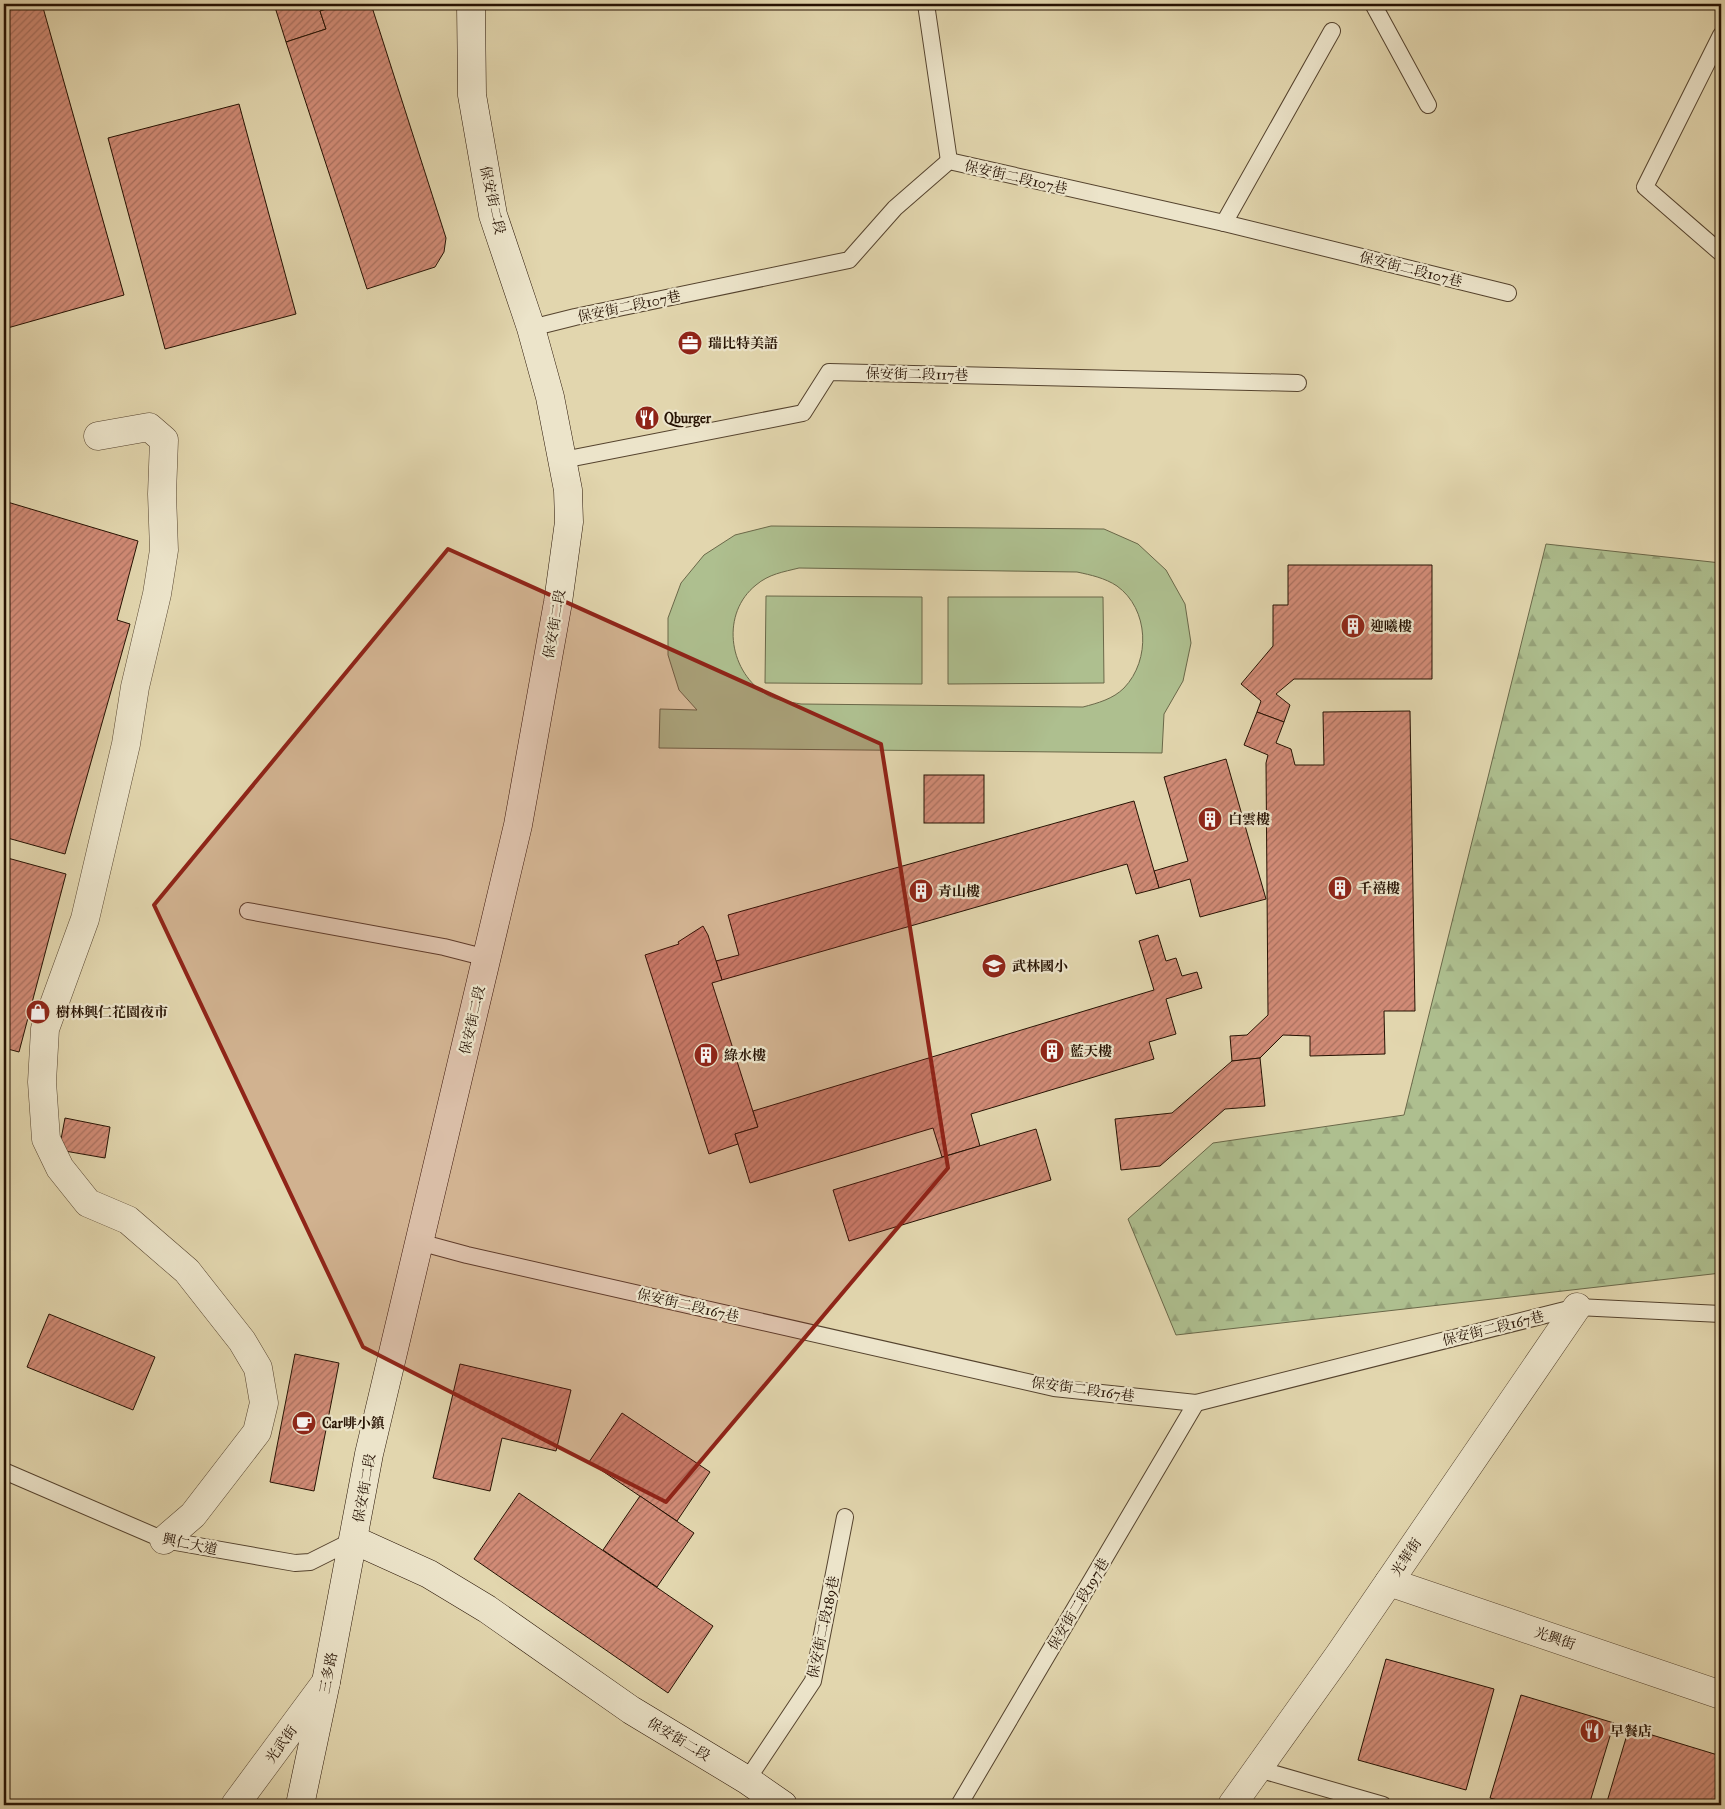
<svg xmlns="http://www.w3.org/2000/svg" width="1725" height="1809" viewBox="0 0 1725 1809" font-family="'IM FELL Great Primer','Noto Serif TC',serif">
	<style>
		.green { fill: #aebf8f; stroke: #6a6849; fill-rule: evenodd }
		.forest { fill: url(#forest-firs); stroke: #6a6849 }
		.building { fill: url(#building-hatch); stroke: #261203 }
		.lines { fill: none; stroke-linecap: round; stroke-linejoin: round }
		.lane-casing { stroke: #55432e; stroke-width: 18 }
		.street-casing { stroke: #55432e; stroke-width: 29 }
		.secondary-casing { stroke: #261203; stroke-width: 29 }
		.lane { stroke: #ece4ca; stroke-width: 16 }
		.street { stroke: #ece4ca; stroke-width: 28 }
		.secondary { stroke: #ece4ca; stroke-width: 28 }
		.marked { fill: #8f2418; fill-opacity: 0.2; stroke: #8f2418; stroke-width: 4; stroke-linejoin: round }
		.labels { text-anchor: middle; stroke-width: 4.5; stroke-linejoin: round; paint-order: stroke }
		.street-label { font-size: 14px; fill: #261203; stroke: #ece4ca }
		.poi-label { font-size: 14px; font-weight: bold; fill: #261203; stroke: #ece4ca; text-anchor: start }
	</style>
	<defs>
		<pattern id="forest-firs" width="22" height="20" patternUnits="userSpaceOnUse" patternTransform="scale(1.25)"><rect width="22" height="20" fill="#aebf8f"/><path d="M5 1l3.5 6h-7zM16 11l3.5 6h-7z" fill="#96a37a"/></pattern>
		<pattern id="building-hatch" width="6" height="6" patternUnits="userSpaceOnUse" patternTransform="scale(1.25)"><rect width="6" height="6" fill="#d18b76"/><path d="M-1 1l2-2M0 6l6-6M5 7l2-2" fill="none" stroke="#a9705f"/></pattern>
	</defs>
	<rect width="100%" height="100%" fill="#e2d6ae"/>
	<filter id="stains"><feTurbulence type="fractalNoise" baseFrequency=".004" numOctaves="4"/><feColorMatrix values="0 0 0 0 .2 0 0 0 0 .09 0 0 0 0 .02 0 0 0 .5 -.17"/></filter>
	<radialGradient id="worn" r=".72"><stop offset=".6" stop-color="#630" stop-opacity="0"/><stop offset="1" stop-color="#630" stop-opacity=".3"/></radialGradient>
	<g class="green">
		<path d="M771 526 1104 529 1138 544 1166 570 1185 604 1191 643 1183 681 1164 714 1162 753 659 748 660 709 697 710 679 690 668 655V618L681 583 704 555 735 535ZM799 568 1077 572C1091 575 1105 578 1117 586 1149 609 1151 660 1124 688 1113 699 1098 703 1083 707L801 704C789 702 774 700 764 693 728 669 721 613 756 585 769 574 783 572 799 568Z"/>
		<path d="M766 596 922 597V684L765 683Z"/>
		<path d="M948 597H1103L1104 683 948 684Z"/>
	</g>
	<path class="forest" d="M1546 544 1721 563V1273L1176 1335 1128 1219 1213 1143 1404 1115Z"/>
	<g class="building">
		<path d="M4 4H42L124 295 4 329Z"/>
		<path d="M274 4H344L320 11 326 29 286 42Z"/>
		<path d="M344 4H371L446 238 444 252 435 267 367 289 286 42 326 29 320 11Z"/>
		<path d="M239 104 296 314 165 349 108 138Z"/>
		<path d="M4 501 138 541 117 620 130 624 65 854 4 837Z"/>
		<path d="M1288 565H1432V679H1294L1276 694 1290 705 1284 722 1257 712 1261 701 1241 684 1273 646V605H1288Z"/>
		<path d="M1410 711 1415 1011H1384L1385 1054 1310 1056V1036L1283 1035 1260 1058 1232 1061 1230 1036 1247 1035 1268 1015 1266 763 1268 755 1244 745 1257 712 1284 722 1276 743 1291 749 1295 765H1324L1323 712Z"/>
		<path d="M1226 759 1266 899 1200 917 1190 879 1159 888 1154 871 1188 861 1164 777Z"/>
		<rect x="924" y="775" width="60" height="48"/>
		<path d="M1134 801 1159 888 1136 894 1127 864 722 980 716 961 739 955 728 915Z"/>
		<path d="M4 857 66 874 19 1052 4 1048Z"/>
		<path d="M703 926 708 935 722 980 712 983 758 1127 735 1134 738 1144 709 1154 645 955 679 944 678 942Z"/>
		<path d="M1158 935 1166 961 1176 958 1182 976 1197 972 1202 988 1166 999 1176 1034 1149 1042 1154 1059 971 1114 980 1146 942 1157 933 1128 750 1183 735 1134 758 1127 753 1111 1154 990 1139 941Z"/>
		<path d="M1260 1058 1265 1106 1225 1109 1160 1166 1121 1170 1115 1119 1172 1113 1232 1061Z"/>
		<path d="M65 1118 110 1127 105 1158 59 1150Z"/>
		<path d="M1036 1129 1051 1180 849 1241 833 1190Z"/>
		<path d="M49 1314 155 1357 133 1410 27 1367Z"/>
		<path d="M295 1354 339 1363 314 1491 270 1482Z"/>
		<path d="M460 1364 571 1390 556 1451 502 1438 490 1491 433 1478Z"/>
		<path d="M622 1413 710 1472 677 1521 589 1462Z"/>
		<path d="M519 1493 713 1626 668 1693 474 1559Z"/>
		<path d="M640 1496 694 1533 657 1587 603 1550Z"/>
		<path d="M1386 1659 1494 1689 1466 1790 1358 1760Z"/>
		<path d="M1521 1695 1614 1723 1589 1805H1516L1490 1798Z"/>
		<path d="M1629 1728 1721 1756V1789L1716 1805H1606Z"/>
	</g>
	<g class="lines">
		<defs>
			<g id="lane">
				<path d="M926 4 949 161"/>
				<path d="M1373 4 1428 105"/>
				<path d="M1721 35 1645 187 1721 253"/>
				<path d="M1224 223 1332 31"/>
				<path d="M531 328 575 317 849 260 895 208 949 161 1224 223 1508 293"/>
				<path d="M563 460 803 413 829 372 1298 383"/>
				<path d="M248 911 444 947 487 958"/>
				<path d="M419 1242 467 1255 1054 1388 1196 1403 1577 1307 1721 1314"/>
				<path d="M4 1471 164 1540 295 1563 310 1562 354 1540"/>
				<path d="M1258 1769 1383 1805"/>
				<path d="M747 1780 813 1681 845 1517"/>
				<path d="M959 1805 1196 1403"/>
			</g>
			<g id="street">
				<path d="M98 436 149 427 164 440 162 494 164 550 157 594 135 687 126 744 85 919 45 1029 42 1082 46 1139 60 1168 88 1203 128 1220 187 1271 242 1341 258 1368 264 1403 257 1432 193 1515 164 1540"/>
				<path d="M1389 1582 1721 1695"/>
				<path d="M235 1805 326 1682"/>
				<path d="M1232 1805 1339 1655 1577 1307"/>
			</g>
			<g id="secondary">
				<path d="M354 1540 429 1574 487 1609 631 1710 747 1780 783 1805"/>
				<path d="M300 1805 326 1682 369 1454 518 825 558 602 569 522 568 490 550 397 531 328 493 215 472 95 471 4"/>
			</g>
		</defs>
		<use href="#lane" class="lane-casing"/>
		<use href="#street" class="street-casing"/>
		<use href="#secondary" class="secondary-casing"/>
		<use href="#lane" class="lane"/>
		<use href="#street" class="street"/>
		<use href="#secondary" class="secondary"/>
	</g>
	<path class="marked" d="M448 549 881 744 948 1168 666 1502 363 1347 154 905Z"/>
	<defs>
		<symbol id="office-disc" viewBox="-11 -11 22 22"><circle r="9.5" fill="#8f2418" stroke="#ece4ca"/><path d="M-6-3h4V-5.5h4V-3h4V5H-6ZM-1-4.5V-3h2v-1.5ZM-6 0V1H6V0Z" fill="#fff"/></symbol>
		<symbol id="restaurant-disc" viewBox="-11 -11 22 22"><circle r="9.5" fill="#8f2418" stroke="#ece4ca"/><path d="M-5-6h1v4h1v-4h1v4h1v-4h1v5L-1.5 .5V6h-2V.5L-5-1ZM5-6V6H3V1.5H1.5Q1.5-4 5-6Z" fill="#fff"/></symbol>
		<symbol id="building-disc" viewBox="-11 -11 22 22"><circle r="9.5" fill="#8f2418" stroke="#ece4ca"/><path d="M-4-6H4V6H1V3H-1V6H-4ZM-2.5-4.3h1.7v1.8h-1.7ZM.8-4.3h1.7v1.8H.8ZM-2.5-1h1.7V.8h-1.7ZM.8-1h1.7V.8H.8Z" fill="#fff"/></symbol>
		<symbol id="school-disc" viewBox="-11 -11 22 22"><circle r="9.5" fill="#8f2418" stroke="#ece4ca"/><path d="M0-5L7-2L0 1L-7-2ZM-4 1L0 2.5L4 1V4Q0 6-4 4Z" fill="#fff"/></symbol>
		<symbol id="shop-disc" viewBox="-11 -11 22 22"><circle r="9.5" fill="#8f2418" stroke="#ece4ca"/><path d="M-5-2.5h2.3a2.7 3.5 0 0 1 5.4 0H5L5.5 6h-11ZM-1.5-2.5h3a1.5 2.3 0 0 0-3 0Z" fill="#fff"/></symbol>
		<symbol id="cafe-disc" viewBox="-11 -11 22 22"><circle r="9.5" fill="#8f2418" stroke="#ece4ca"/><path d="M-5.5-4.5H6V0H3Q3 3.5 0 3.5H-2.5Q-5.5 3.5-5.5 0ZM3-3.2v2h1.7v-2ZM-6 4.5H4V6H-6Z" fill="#fff"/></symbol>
	</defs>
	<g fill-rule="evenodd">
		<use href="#office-disc" x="676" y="329" width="28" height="28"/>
		<use href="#restaurant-disc" x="633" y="404" width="28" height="28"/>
		<use href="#building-disc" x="1339" y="612" width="28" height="28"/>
		<use href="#building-disc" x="1196" y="805" width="28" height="28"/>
		<use href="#building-disc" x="1326" y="874" width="28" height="28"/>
		<use href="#building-disc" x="907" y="877" width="28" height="28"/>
		<use href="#school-disc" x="980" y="952" width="28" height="28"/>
		<use href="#shop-disc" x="24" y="998" width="28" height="28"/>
		<use href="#building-disc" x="1038" y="1037" width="28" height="28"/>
		<use href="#building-disc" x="692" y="1041" width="28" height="28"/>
		<use href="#cafe-disc" x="290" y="1409" width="28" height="28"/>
		<use href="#restaurant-disc" x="1578" y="1717" width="28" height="28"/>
	</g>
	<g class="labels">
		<g class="street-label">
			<text transform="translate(1016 177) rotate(13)" y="5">保安街二段107巷</text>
			<text transform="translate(493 200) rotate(77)" y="5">保安街二段</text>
			<text transform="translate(1411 269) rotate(14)" y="5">保安街二段107巷</text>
			<text transform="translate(629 306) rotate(-12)" y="5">保安街二段107巷</text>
			<text transform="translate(917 374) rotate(1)" y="5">保安街二段117巷</text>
			<text transform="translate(554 624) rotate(-80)" y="5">保安街二段</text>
			<text transform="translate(472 1020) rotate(-77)" y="5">保安街二段</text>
			<text transform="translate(688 1305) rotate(13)" y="5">保安街二段167巷</text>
			<text transform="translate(1493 1328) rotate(-14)" y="5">保安街二段167巷</text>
			<text transform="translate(1083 1389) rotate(8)" y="5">保安街二段167巷</text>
			<text transform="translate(364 1488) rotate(-80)" y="5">保安街二段</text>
			<text transform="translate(190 1544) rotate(12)" y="5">興仁大道</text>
			<text transform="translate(1406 1557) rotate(-56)" y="5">光華街</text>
			<text transform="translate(1078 1604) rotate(-59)" y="5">保安街二段197巷</text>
			<text transform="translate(823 1627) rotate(-78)" y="5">保安街二段189巷</text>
			<text transform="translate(1555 1638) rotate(19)" y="5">光興街</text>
			<text transform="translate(328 1673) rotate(-79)" y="5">三多路</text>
			<text transform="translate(679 1739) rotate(31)" y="5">保安街二段</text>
			<text transform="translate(281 1744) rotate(-54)" y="5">光武街</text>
		</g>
		<g class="poi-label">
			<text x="708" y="348">瑞比特美語</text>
			<text x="664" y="423">Qburger</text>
			<text x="1370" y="631">迎曦樓</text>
			<text x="1228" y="824">白雲樓</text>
			<text x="1358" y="893">千禧樓</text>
			<text x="938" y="896">青山樓</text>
			<text x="1012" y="971">武林國小</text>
			<text x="56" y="1017">樹林興仁花園夜市</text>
			<text x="1070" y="1056">藍天樓</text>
			<text x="724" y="1060">綠水樓</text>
			<text x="322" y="1428">Car啡小鎮</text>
			<text x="1610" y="1736">早餐店</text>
		</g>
	</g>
	<rect width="1725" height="1809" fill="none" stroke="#e2d6ae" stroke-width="20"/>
	<rect x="5" y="5" width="1715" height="1799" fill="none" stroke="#261203" stroke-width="2.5"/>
	<rect x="10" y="10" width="1705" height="1789" fill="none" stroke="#261203"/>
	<rect width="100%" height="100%" filter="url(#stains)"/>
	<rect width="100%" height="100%" fill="url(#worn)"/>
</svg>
